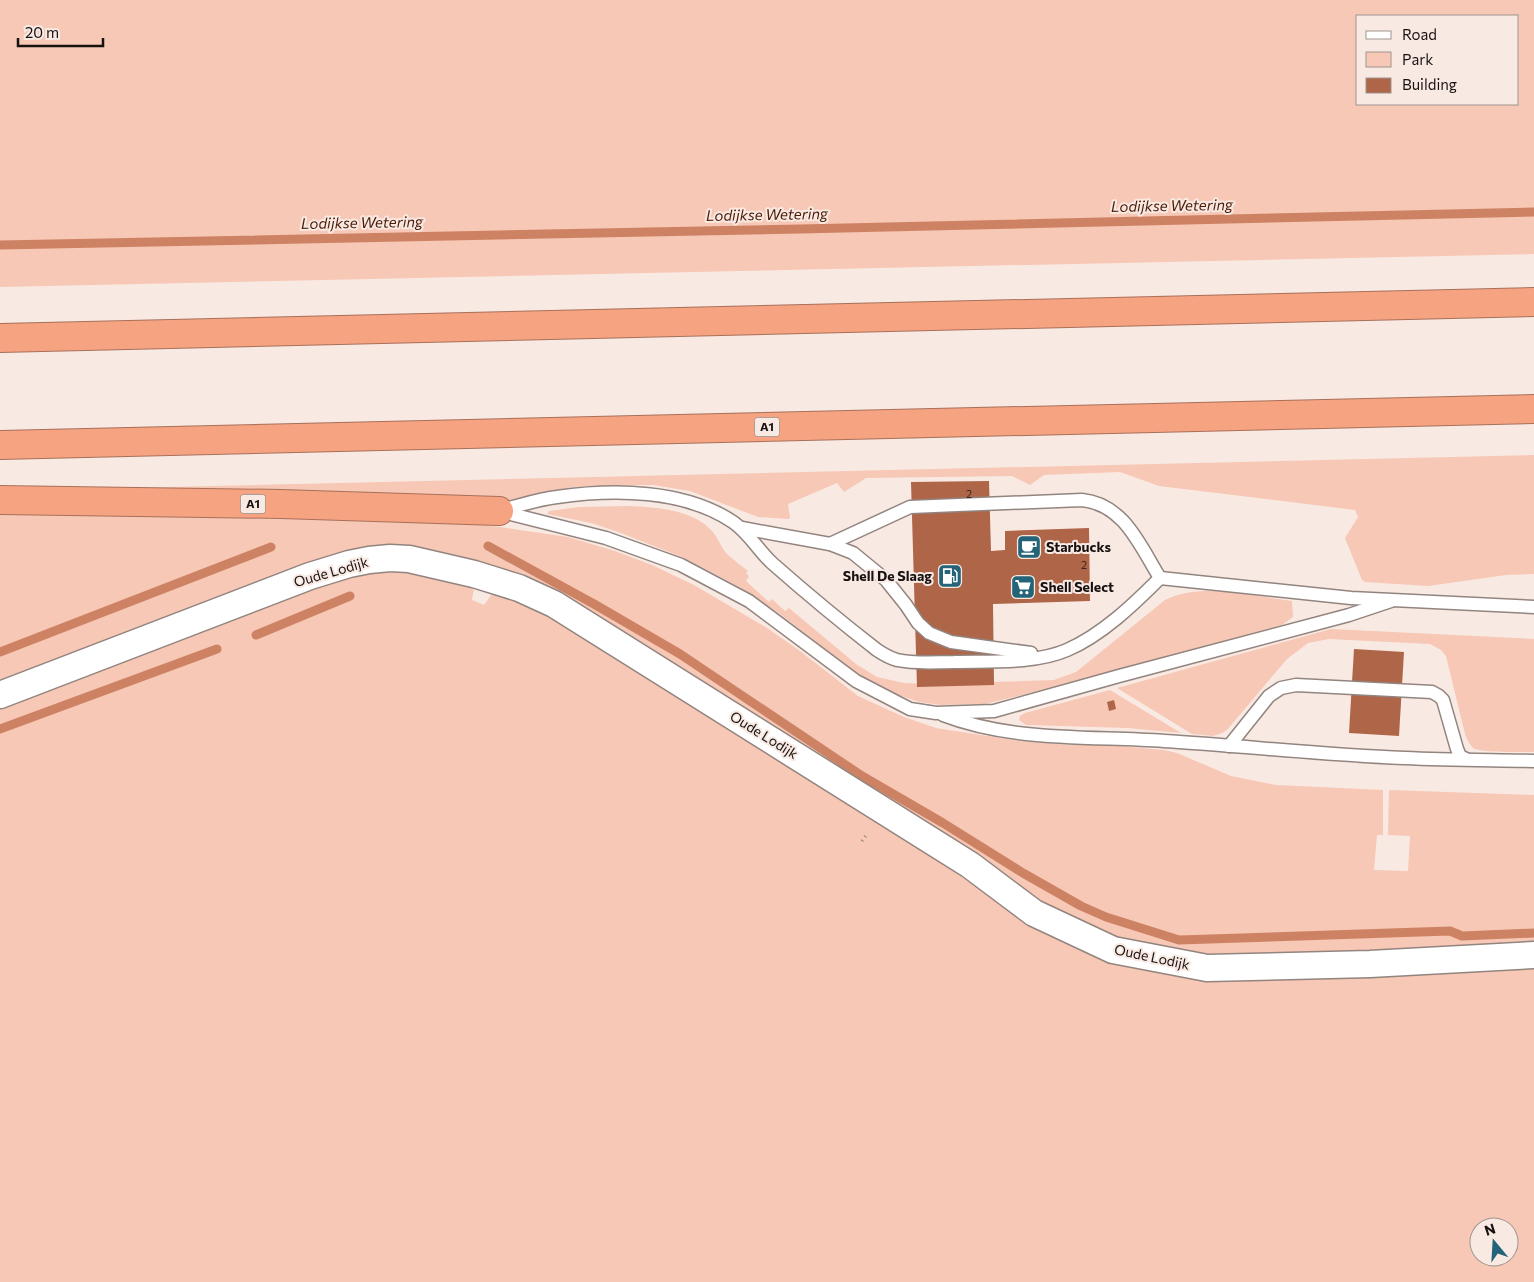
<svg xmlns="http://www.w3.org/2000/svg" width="1534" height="1282" viewBox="0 0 1534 1282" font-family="Commissioner,sans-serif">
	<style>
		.green { fill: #f7c8b5; fill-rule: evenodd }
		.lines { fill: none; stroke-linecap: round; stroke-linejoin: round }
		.stream { stroke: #ce8264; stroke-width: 9 }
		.building { fill: #ae6548 }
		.service-casing { stroke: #92847f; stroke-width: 15 }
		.minor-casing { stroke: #92847f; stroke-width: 29 }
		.motorway-casing { stroke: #a8705a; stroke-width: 30 }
		.path { stroke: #877d79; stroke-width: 3; stroke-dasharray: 1 4; stroke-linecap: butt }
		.service { stroke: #fff; stroke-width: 12 }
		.minor { stroke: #fff; stroke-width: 26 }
		.motorway { stroke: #f6a382; stroke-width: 28 }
		.labels { text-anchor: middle; stroke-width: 4; stroke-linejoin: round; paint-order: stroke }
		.number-label { font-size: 11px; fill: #3d271e }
		.shield { fill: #f9e9e3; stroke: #5b524f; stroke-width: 1 }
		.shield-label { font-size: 12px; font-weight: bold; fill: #171210 }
		.poi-label { font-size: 14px; font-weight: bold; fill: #171210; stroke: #f9e9e3; text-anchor: start }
		.street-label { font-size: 14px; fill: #171210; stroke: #f9e9e3 }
		.water-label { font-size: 15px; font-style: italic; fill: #4c1c06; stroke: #f9e9e3 }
	</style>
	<rect width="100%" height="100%" fill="#f9e9e3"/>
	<g class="green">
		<path d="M0 0H1534V254L0 287ZM1358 16H1518V104H1358Z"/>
		<path d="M1534 455V574L1506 575 1428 586 1365 582 1362 580 1345 538 1358 517 1355 510 1159 486 1120 472 1044 475 1030 485 1012 476 866 478 844 492 837 483 788 504 790 518 789 519 758 517 690 491 653 485H629L571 487 502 502 82 489Z"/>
		<path d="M629 506C655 507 694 510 712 531 718 538 721 547 727 554 733 560 741 565 748 571L746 573 749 576 746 581 769 602 772 599 785 611 789 608 856 664 877 677 904 683 933 684 1054 680 1076 672 1165 600C1201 582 1253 596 1292 601L1293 617 1282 625 1079 681 985 704 941 705 919 702 881 689 858 674 780 614 741 588 715 574 679 556 621 533 591 523 547 514 549 511 579 507Z"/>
		<path d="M0 512 418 515 568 537 615 551 652 565 694 585 767 628 800 651 858 696 904 717 936 728 1019 741 1069 745H1107L1164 750 1177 753 1231 776 1276 785 1383 790V835H1377L1374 870 1408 871 1410 836 1388 835 1389 790 1534 795V943L1345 955H1171L1081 929 630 644 405 554 0 688Z"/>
		<path d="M409 567 475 582 472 600 484 605 495 590 547 609 762 745 1010 909 1090 954 1097 957 1534 962V1282H0V705L292 596 370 570ZM1479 1227H1509V1257H1479Z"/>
		<path d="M1331 629 1534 639V752C1521 752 1482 753 1473 748 1469 744 1467 739 1465 734L1446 656 1441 650 1430 644 1329 639 1308 643 1287 659 1227 730 1222 733 1213 736 1192 734 1117 688Z"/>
		<path d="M1110 690 1181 733 1127 728 1026 725 1019 720 1020 716 1025 713Z"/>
	</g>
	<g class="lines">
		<g class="stream">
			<path d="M0 245 800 229 1534 212"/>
			<path d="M488 546 594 604 680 654 862 776 943 823 1023 873 1081 906 1106 917 1179 940 1450 931 1462 936 1534 933"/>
			<path d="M256 635 350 596"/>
			<path d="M0 652 271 547"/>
			<path d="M0 729 217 649"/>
		</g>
	</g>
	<g class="building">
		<path d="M989 481 991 551 1005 550V531L1089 528 1090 601 993 604 994 685 917 687 911 482Z"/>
		<path d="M1354 649 1404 652 1399 736 1349 733Z"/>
		<path d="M1114 700 1116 709 1109 711 1107 702Z"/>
	</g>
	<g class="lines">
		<defs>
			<g id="service">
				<path d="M501 510C519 506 538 499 557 497 613 489 684 489 733 522 749 533 758 550 772 563 806 593 841 622 877 650 883 654 890 658 897 660 916 664 935 662 954 662 989 661 1035 664 1067 650 1102 635 1134 604 1160 578"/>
				<path d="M499 511 606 538 681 565 749 601 856 681 910 709 936 713 994 711 1119 676 1349 615 1391 601"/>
				<path d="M742 528 830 544 853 553 886 580 906 605 918 623 929 633 951 642 1031 653"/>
				<path d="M830 544 910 507 1082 500C1124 504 1140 546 1160 578"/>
				<path d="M1160 578 1351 598 1534 607"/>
				<path d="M943 715C1013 742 1091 736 1164 741 1245 746 1325 755 1405 758 1448 760 1491 760 1534 761"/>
				<path d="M1229 746 1269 696 1281 688 1296 685 1432 692 1439 696 1443 700 1457 749 1460 756 1466 759"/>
			</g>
			<path id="minor" d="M0 695 310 576 349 564 369 560 390 558 409 559 474 574 519 588 554 604 970 865 1034 913 1113 950 1207 968 1370 964 1534 955"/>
			<g id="motorway">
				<path d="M0 338 1534 302"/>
				<path d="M0 445 1534 409"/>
				<path d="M0 500 281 504 499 511"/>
			</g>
		</defs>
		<use href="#service" class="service-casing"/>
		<use href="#minor" class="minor-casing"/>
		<use href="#motorway" class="motorway-casing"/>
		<path class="path" d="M862 841 867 834"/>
		<use href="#service" class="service"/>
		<use href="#minor" class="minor"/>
		<use href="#motorway" class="motorway"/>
	</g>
	<defs>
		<symbol id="cafe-square" viewBox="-11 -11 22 22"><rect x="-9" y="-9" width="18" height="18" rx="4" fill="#246479" stroke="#f9e9e3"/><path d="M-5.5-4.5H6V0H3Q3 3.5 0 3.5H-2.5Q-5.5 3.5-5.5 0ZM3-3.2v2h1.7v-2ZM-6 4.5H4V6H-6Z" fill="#fff"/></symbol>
		<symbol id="fuel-square" viewBox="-11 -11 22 22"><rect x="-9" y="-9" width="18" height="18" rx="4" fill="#246479" stroke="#f9e9e3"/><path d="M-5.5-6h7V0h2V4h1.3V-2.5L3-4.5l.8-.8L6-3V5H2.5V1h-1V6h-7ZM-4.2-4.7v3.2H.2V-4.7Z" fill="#fff"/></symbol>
		<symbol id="supermarket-square" viewBox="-11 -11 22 22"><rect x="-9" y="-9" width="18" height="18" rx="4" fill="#246479" stroke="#f9e9e3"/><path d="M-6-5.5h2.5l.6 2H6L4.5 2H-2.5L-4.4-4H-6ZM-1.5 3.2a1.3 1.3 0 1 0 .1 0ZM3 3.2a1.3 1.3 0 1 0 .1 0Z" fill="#fff"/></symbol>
	</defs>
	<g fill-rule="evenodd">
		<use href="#cafe-square" x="1015" y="533" width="28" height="28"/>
		<use href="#fuel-square" x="936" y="562" width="28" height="28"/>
		<use href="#supermarket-square" x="1009" y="573" width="28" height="28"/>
	</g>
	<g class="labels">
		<g class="number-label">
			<text x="969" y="498">2</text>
			<text x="1084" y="569">2</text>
		</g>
		<g class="shield">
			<rect x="754.5" y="417.5" width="25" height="19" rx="4"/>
			<rect x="240.5" y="494.5" width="25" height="19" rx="4"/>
		</g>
		<g class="shield-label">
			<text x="767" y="431">A1</text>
			<text x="253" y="508">A1</text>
		</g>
		<g class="poi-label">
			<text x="1046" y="552">Starbucks</text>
			<text x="932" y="581" text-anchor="end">Shell De Slaag</text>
			<text x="1040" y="592">Shell Select</text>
		</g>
		<g class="street-label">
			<text transform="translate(331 572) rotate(-16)" y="5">Oude Lodijk</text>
			<text transform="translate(764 735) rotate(32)" y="5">Oude Lodijk</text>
			<text transform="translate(1152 957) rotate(12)" y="5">Oude Lodijk</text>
		</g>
		<g class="water-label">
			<text transform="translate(1172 206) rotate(-1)" y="5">Lodijkse Wetering</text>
			<text transform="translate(767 215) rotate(-1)" y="5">Lodijkse Wetering</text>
			<text transform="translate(362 223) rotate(-1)" y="5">Lodijkse Wetering</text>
		</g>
	</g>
	<rect x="1356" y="15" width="162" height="90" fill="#f9e9e3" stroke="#9f938f"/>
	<rect x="1366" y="31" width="25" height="8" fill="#ffffff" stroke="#9f938f"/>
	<text x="1402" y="40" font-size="15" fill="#171210">Road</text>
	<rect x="1366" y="52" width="25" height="15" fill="#f7c8b5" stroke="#9f938f"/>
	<text x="1402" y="65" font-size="15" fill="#171210">Park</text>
	<rect x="1366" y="78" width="25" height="15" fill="#ae6548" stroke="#9f938f"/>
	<text x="1402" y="90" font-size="15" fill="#171210">Building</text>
	<g transform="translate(1494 1242) rotate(342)"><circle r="24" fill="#f9e9e3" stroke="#9f938f"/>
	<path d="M0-4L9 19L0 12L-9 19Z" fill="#246479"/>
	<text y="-8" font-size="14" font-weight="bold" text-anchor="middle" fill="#171210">N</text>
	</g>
	<path d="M18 38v8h85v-8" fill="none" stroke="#171210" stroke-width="2.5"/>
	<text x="25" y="38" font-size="15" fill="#171210" stroke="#f9e9e3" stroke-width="4" paint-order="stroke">20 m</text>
</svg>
